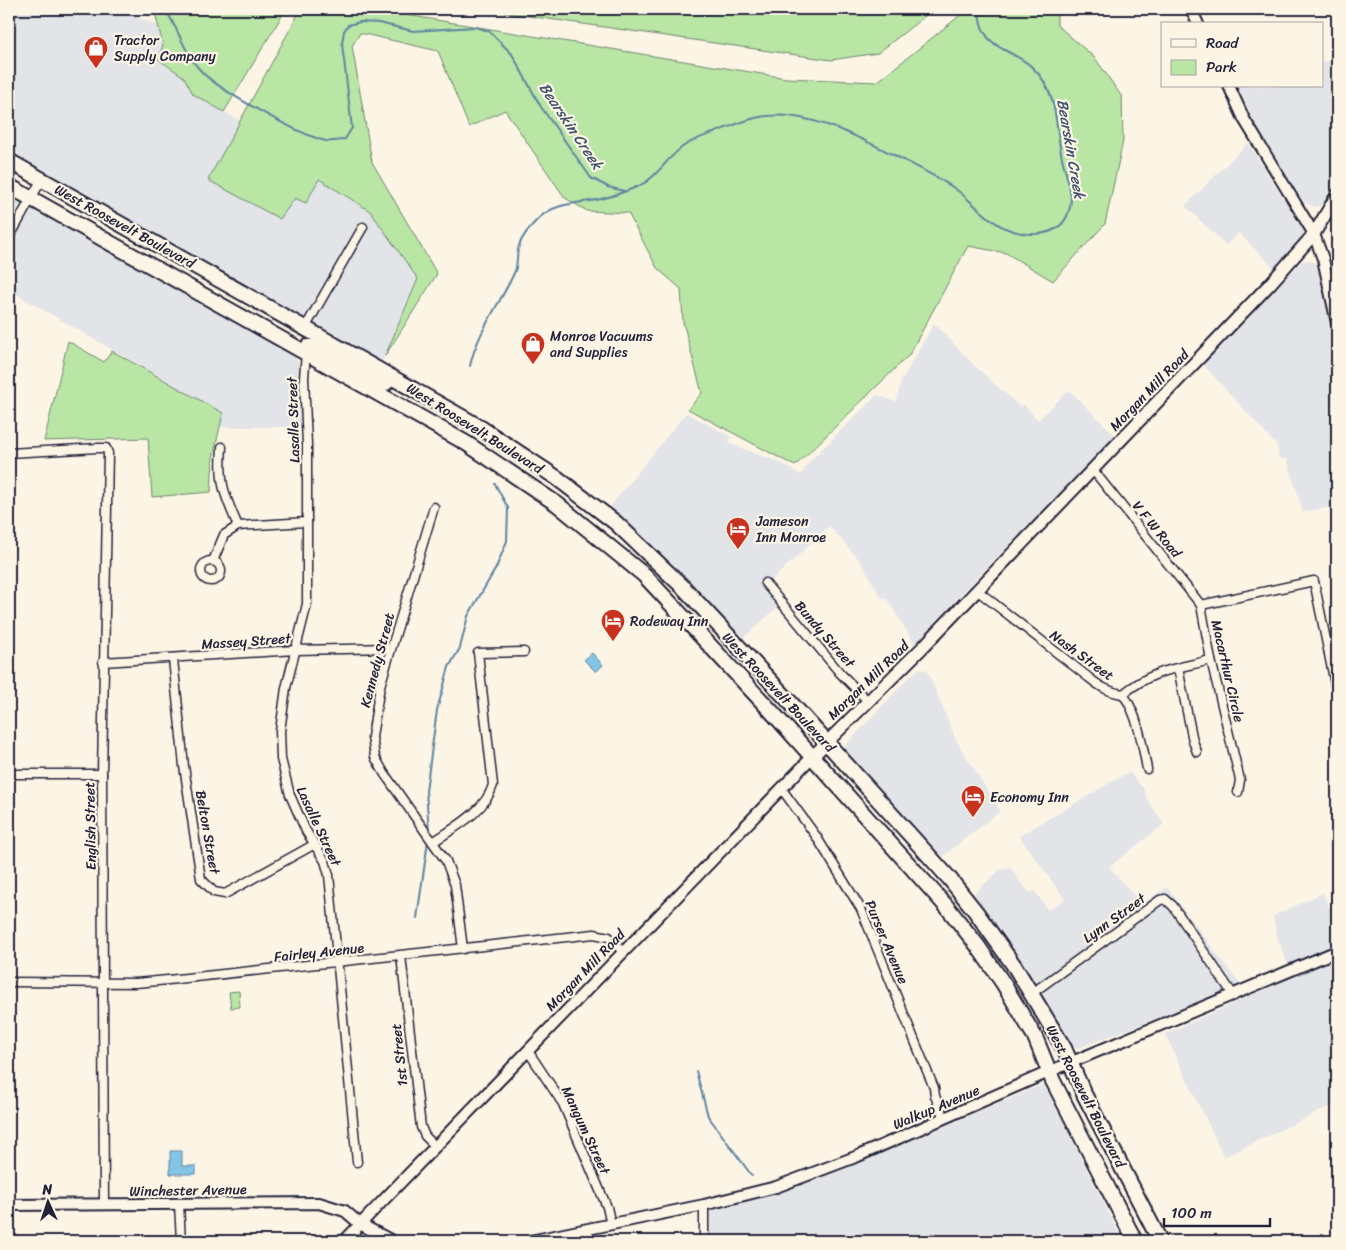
<svg xmlns="http://www.w3.org/2000/svg" width="1346" height="1250" viewBox="0 0 1346 1250" font-family="Sriracha,sans-serif">
	<style>
		.built { fill: #e2e4e7 }
		.green { fill: #b9e6a4; stroke: #6e8470 }
		.water { fill: #84c5e5; stroke: #5d84a1 }
		.lines { fill: none; stroke-linecap: round; stroke-linejoin: round }
		.stream { stroke: #5d84a1; stroke-width: 2 }
		.street-casing { stroke: #22223b; stroke-width: 11 }
		.secondary-casing { stroke: #22223b; stroke-width: 14 }
		.primary-casing { stroke: #22223b; stroke-width: 15 }
		.highway-casing { stroke: #22223b; stroke-width: 18 }
		.street { stroke: #fcf5e5; stroke-width: 8 }
		.secondary { stroke: #fcf5e5; stroke-width: 10 }
		.primary { stroke: #fcf5e5; stroke-width: 11 }
		.highway { stroke: #fcf5e5; stroke-width: 14 }
		.labels { text-anchor: middle; stroke-width: 4.5; stroke-linejoin: round; paint-order: stroke }
		.poi-label { font-size: 14px; fill: #22223b; stroke: #fcf5e5; text-anchor: start }
		.street-label { font-size: 14px; fill: #22223b; stroke: #fcf5e5 }
		.water-label { font-size: 15px; font-style: italic; fill: #3f536e; stroke: #fcf5e5 }
	</style>
	<rect width="100%" height="100%" fill="#fcf5e5"/>
	<filter id="ink" filterUnits="userSpaceOnUse"><feTurbulence type="fractalNoise" baseFrequency=".02" numOctaves="2"/><feDisplacementMap in="SourceGraphic" scale="10" xChannelSelector="R" yChannelSelector="G"/><feConvolveMatrix kernelMatrix="1 2 1 2 8 2 1 2 1" color-interpolation-filters="sRGB"/></filter>
	<g filter="url(#ink)">
		<g class="built">
			<path d="M10 9H120L158 26 163 45 158 59 184 77 193 94 240 121 208 180 295 197 306 203 319 179 370 211 418 279 382 363 9 153Z"/>
			<path d="M1337 56V185L1328 203 1316 207 1303 202 1261 137 1237 86H1322V60L1327 62Z"/>
			<path d="M1248 143 1304 231 1303 239 1276 270 1239 233 1226 245 1185 206Z"/>
			<path d="M9 194 292 353 299 363 301 427H219L222 413 9 290Z"/>
			<path d="M1310 260 1320 266 1337 347V506L1303 512 1287 459H1279L1277 446 1202 363 1274 288 1303 261Z"/>
			<path d="M934 323 977 368 1020 407 1023 404 1038 420 1069 390 1118 438 987 567 915 644 887 599 881 597 861 562 829 526 770 582 784 601 741 640 671 564 645 543 609 508 686 413 732 437 728 443 779 462 801 475 809 462 877 395 896 402 901 382Z"/>
			<path d="M919 669 927 670 956 740 1000 811 939 859 844 753V747L909 677Z"/>
			<path d="M1129 772 1144 789 1147 799 1164 824 1109 867 1142 904 1167 887 1241 986 1079 1048 1066 1045 970 897 1000 870 1010 868 1029 893 1035 891 1048 910 1065 899 1019 836Z"/>
			<path d="M1323 893 1329 908 1337 900V948L1288 966 1277 936 1273 916Z"/>
			<path d="M1337 957V1103L1224 1157 1165 1034Z"/>
			<path d="M1044 1084 1123 1241H698V1214L776 1193 919 1137Z"/>
		</g>
		<g class="green">
			<path d="M154 9H286L224 112 193 94 184 77 158 59 163 45Z"/>
			<path d="M301 9H370L786 78 877 82 968 9H1057V25L1095 58 1122 97 1123 141 1105 224 1053 281 1006 253 968 246 909 355 795 466 688 409 702 393 683 322 681 289 657 268 628 213 587 211 565 198 505 110 469 127 438 51 360 33 352 46 372 162 437 274 385 356 418 279 370 211 319 179 306 203 295 198 280 219 208 180Z"/>
			<path d="M480 9H934L878 53 831 60Z"/>
			<path d="M68 341 104 362 112 351 223 413 213 458 211 492 152 497 148 438 44 441Z"/>
			<path d="M239 991 240 1007 231 1008 229 992Z"/>
		</g>
		<g class="water">
			<path d="M592 653 603 665 596 672 584 660Z"/>
			<path d="M170 1151H182V1166H196V1174H170Z"/>
		</g>
		<g class="lines">
			<g class="stream">
				<path d="M165 9C178 28 185 55 202 72 220 91 300 135 326 141 333 142 338 141 345 139L352 128 342 43 344 31 348 25 360 22 379 23 413 31 475 27 489 31 512 54 541 107 591 178 608 187 624 191"/>
				<path d="M470 366C477 332 501 303 515 271 518 263 516 254 519 246 522 236 532 225 539 218 556 202 580 204 601 199 613 196 627 191 639 186 658 177 667 157 684 146 694 139 705 136 716 132 742 122 759 113 789 116 827 121 858 137 892 154 913 165 934 175 954 188 970 199 988 221 1005 228 1026 237 1057 238 1067 216 1076 197 1067 180 1063 162 1054 129 1061 95 1033 68 1011 47 980 51 979 9"/>
				<path d="M429 831 426 791 437 710 449 667 460 648 468 616 496 568 507 541 508 508 495 484"/>
				<path d="M417 918 428 841"/>
				<path d="M696 1071 708 1116 752 1176"/>
			</g>
			<defs>
				<g id="street">
					<path d="M9 238 42 179"/>
					<path d="M305 328 363 227"/>
					<path d="M306 352 304 378 307 444V604L286 688 280 731 281 759 290 795 306 831 325 861 329 875 357 1162"/>
					<path d="M222 447C219 483 224 494 238 526"/>
					<path d="M9 453 98 448H106L108 453 102 774 104 1205"/>
					<path d="M1093 470 1201 605 1211 660 1240 780 1238 792"/>
					<path d="M434 507 380 686 372 737 375 757 384 773 446 861 455 885 463 949"/>
					<circle cx="211" cy="571" r="10"/>
					<path d="M213 561 224 535 238 526 307 522"/>
					<path d="M765 583 840 673 867 700"/>
					<path d="M978 591 1088 677C1099 686 1108 692 1123 694 1153 670 1174 669 1211 660"/>
					<path d="M1201 605 1314 581 1337 694"/>
					<path d="M173 659 184 766 201 879 214 892 225 894 315 844"/>
					<path d="M103 662 296 650 391 648"/>
					<path d="M1178 668 1193 741 1197 752"/>
					<path d="M1123 694C1138 715 1142 743 1147 769"/>
					<path d="M9 774H102"/>
					<path d="M781 788 816 836 861 909 934 1088 935 1096 944 1118"/>
					<path d="M433 842C455 827 485 812 493 785L478 653 524 652"/>
					<path d="M401 956 421 1127 425 1136 435 1146"/>
					<path d="M9 982 136 983 168 980 594 934 609 937 623 952"/>
					<path d="M1031 994 1160 900 1165 899 1173 906 1234 996"/>
					<path d="M528 1051 563 1104 607 1207 611 1225"/>
					<path d="M179 1204 181 1241"/>
					<path d="M704 1241V1205"/>
				</g>
				<g id="secondary">
					<path d="M1191 9 1198 24"/>
					<path d="M1229 86 1244 119 1314 234 1323 259 1337 323"/>
					<path d="M9 1205 319 1203 345 1211 360 1224 392 1241"/>
					<path d="M344 1241 812 757"/>
					<path d="M530 1241 704 1205 776 1187 858 1156 1060 1067 1337 951"/>
				</g>
				<path id="primary" d="M812 757 922 648 1269 285 1314 234 1337 195"/>
				<g id="highway">
					<path d="M9 161 478 426 557 478 616 523 683 587 789 701 949 878 976 912 1015 967 1064 1048 1084 1094 1160 1241"/>
					<path d="M9 186 466 443 557 504 644 575 772 712 947 907 977 945 1003 983 1035 1037 1053 1081 1135 1241"/>
					<path d="M306 352 308 347H316L386 383"/>
				</g>
			</defs>
			<use href="#street" class="street-casing"/>
			<use href="#secondary" class="secondary-casing"/>
			<use href="#primary" class="primary-casing"/>
			<use href="#highway" class="highway-casing"/>
			<use href="#street" class="street"/>
			<use href="#secondary" class="secondary"/>
			<use href="#primary" class="primary"/>
			<use href="#highway" class="highway"/>
		</g>
	</g>
	<defs>
		<symbol id="shop-pin" viewBox="-11 -11 22 30"><path d="M0 17L-7.5 6A9.5 9.5 0 1 1 7.5 6Z" fill="#c8321e" stroke="#fcf5e5"/><path d="M-5-2.5h2.3a2.7 3.5 0 0 1 5.4 0H5L5.5 6h-11ZM-1.5-2.5h3a1.5 2.3 0 0 0-3 0Z" fill="#fff"/></symbol>
		<symbol id="hotel-pin" viewBox="-11 -11 22 30"><path d="M0 17L-7.5 6A9.5 9.5 0 1 1 7.5 6Z" fill="#c8321e" stroke="#fcf5e5"/><path d="M-6-4.5h1.5V1H6V5H4.5V3h-9V5H-6ZM-4 0a1.8 1.8 0 1 1 3.6 0ZM.5 0V-2.5h3Q6-2.5 6 0Z" fill="#fff"/></symbol>
	</defs>
	<g fill-rule="evenodd">
		<use href="#shop-pin" x="82" y="34" width="28" height="38"/>
		<use href="#shop-pin" x="519" y="330" width="28" height="38"/>
		<use href="#hotel-pin" x="724" y="515" width="28" height="38"/>
		<use href="#hotel-pin" x="599" y="607" width="28" height="38"/>
		<use href="#hotel-pin" x="959" y="783" width="28" height="38"/>
	</g>
	<g class="labels">
		<g class="poi-label">
			<text x="114" y="45">Tractor<tspan x="114" dy="16">Supply Company</tspan></text>
			<text x="550" y="341">Monroe Vacuums<tspan x="550" dy="16">and Supplies</tspan></text>
			<text x="756" y="526">Jameson<tspan x="756" dy="16">Inn Monroe</tspan></text>
			<text x="630" y="626">Rodeway Inn</text>
			<text x="990" y="802">Economy Inn</text>
		</g>
		<g class="street-label">
			<text transform="translate(125 226) rotate(29)" y="5">West Roosevelt Boulevard</text>
			<text transform="translate(1149 390) rotate(-46)" y="5">Morgan Mill Road</text>
			<text transform="translate(293 420) rotate(-92)" y="5">Lasalle Street</text>
			<text transform="translate(475 428) rotate(32)" y="5">West Roosevelt Boulevard</text>
			<text transform="translate(1157 529) rotate(51)" y="5">V F W Road</text>
			<text transform="translate(825 634) rotate(49)" y="5">Bundy Street</text>
			<text transform="translate(246 641) rotate(-4)" y="5">Massey Street</text>
			<text transform="translate(1082 655) rotate(36)" y="5">Nash Street</text>
			<text transform="translate(377 660) rotate(-75)" y="5">Kennedy Street</text>
			<text transform="translate(1228 671) rotate(77)" y="5">Macarthur Circle</text>
			<text transform="translate(868 680) rotate(-44)" y="5">Morgan Mill Road</text>
			<text transform="translate(779 692) rotate(47)" y="5">West Roosevelt Boulevard</text>
			<text transform="translate(90 826) rotate(-91)" y="5">English Street</text>
			<text transform="translate(319 826) rotate(65)" y="5">Lasalle Street</text>
			<text transform="translate(208 832) rotate(80)" y="5">Belton Street</text>
			<text transform="translate(1114 918) rotate(-36)" y="5">Lynn Street</text>
			<text transform="translate(887 942) rotate(67)" y="5">Purser Avenue</text>
			<text transform="translate(319 952) rotate(-6)" y="5">Fairley Avenue</text>
			<text transform="translate(585 970) rotate(-46)" y="5">Morgan Mill Road</text>
			<text transform="translate(399 1055) rotate(-96)" y="5">1st Street</text>
			<text transform="translate(1086 1096) rotate(63)" y="5">West Roosevelt Boulevard</text>
			<text transform="translate(936 1107) rotate(-23)" y="5">Walkup Avenue</text>
			<text transform="translate(586 1130) rotate(65)" y="5">Mangum Street</text>
			<text transform="translate(188 1190) rotate(-1)" y="5">Winchester Avenue</text>
		</g>
		<g class="water-label">
			<text transform="translate(571 126) rotate(56)" y="5">Bearskin Creek</text>
			<text transform="translate(1071 149) rotate(80)" y="5">Bearskin Creek</text>
		</g>
	</g>
	<rect width="1346" height="1250" fill="none" stroke="#fcf5e5" stroke-width="30"/>
	<rect x="15" y="15" width="1316" height="1220" fill="none" stroke="#22223b" stroke-width="2" filter="url(#ink)"/>
	<rect x="1161" y="22" width="162" height="65" fill="#fcf5e5" stroke="#a5a1a1"/>
	<rect x="1171" y="39" width="25" height="8" fill="#fcf5e5" stroke="#a5a1a1"/>
	<text x="1206" y="48" font-size="15" fill="#22223b">Road</text>
	<rect x="1171" y="60" width="25" height="15" fill="#b9e6a4" stroke="#a5a1a1"/>
	<text x="1206" y="72" font-size="15" fill="#22223b">Park</text>
	<g transform="translate(48 1202) rotate(357)" stroke="#fcf5e5" stroke-width="4" paint-order="stroke">
	<path d="M0-4L9 19L0 12L-9 19Z" fill="#22223b"/>
	<text y="-8" font-size="14" font-weight="bold" text-anchor="middle" fill="#22223b">N</text>
	</g>
	<path d="M1164 1218v8h106v-8" fill="none" stroke="#22223b" stroke-width="2.5"/>
	<text x="1171" y="1218" font-size="15" fill="#22223b" stroke="#fcf5e5" stroke-width="4" paint-order="stroke">100 m</text>
</svg>
